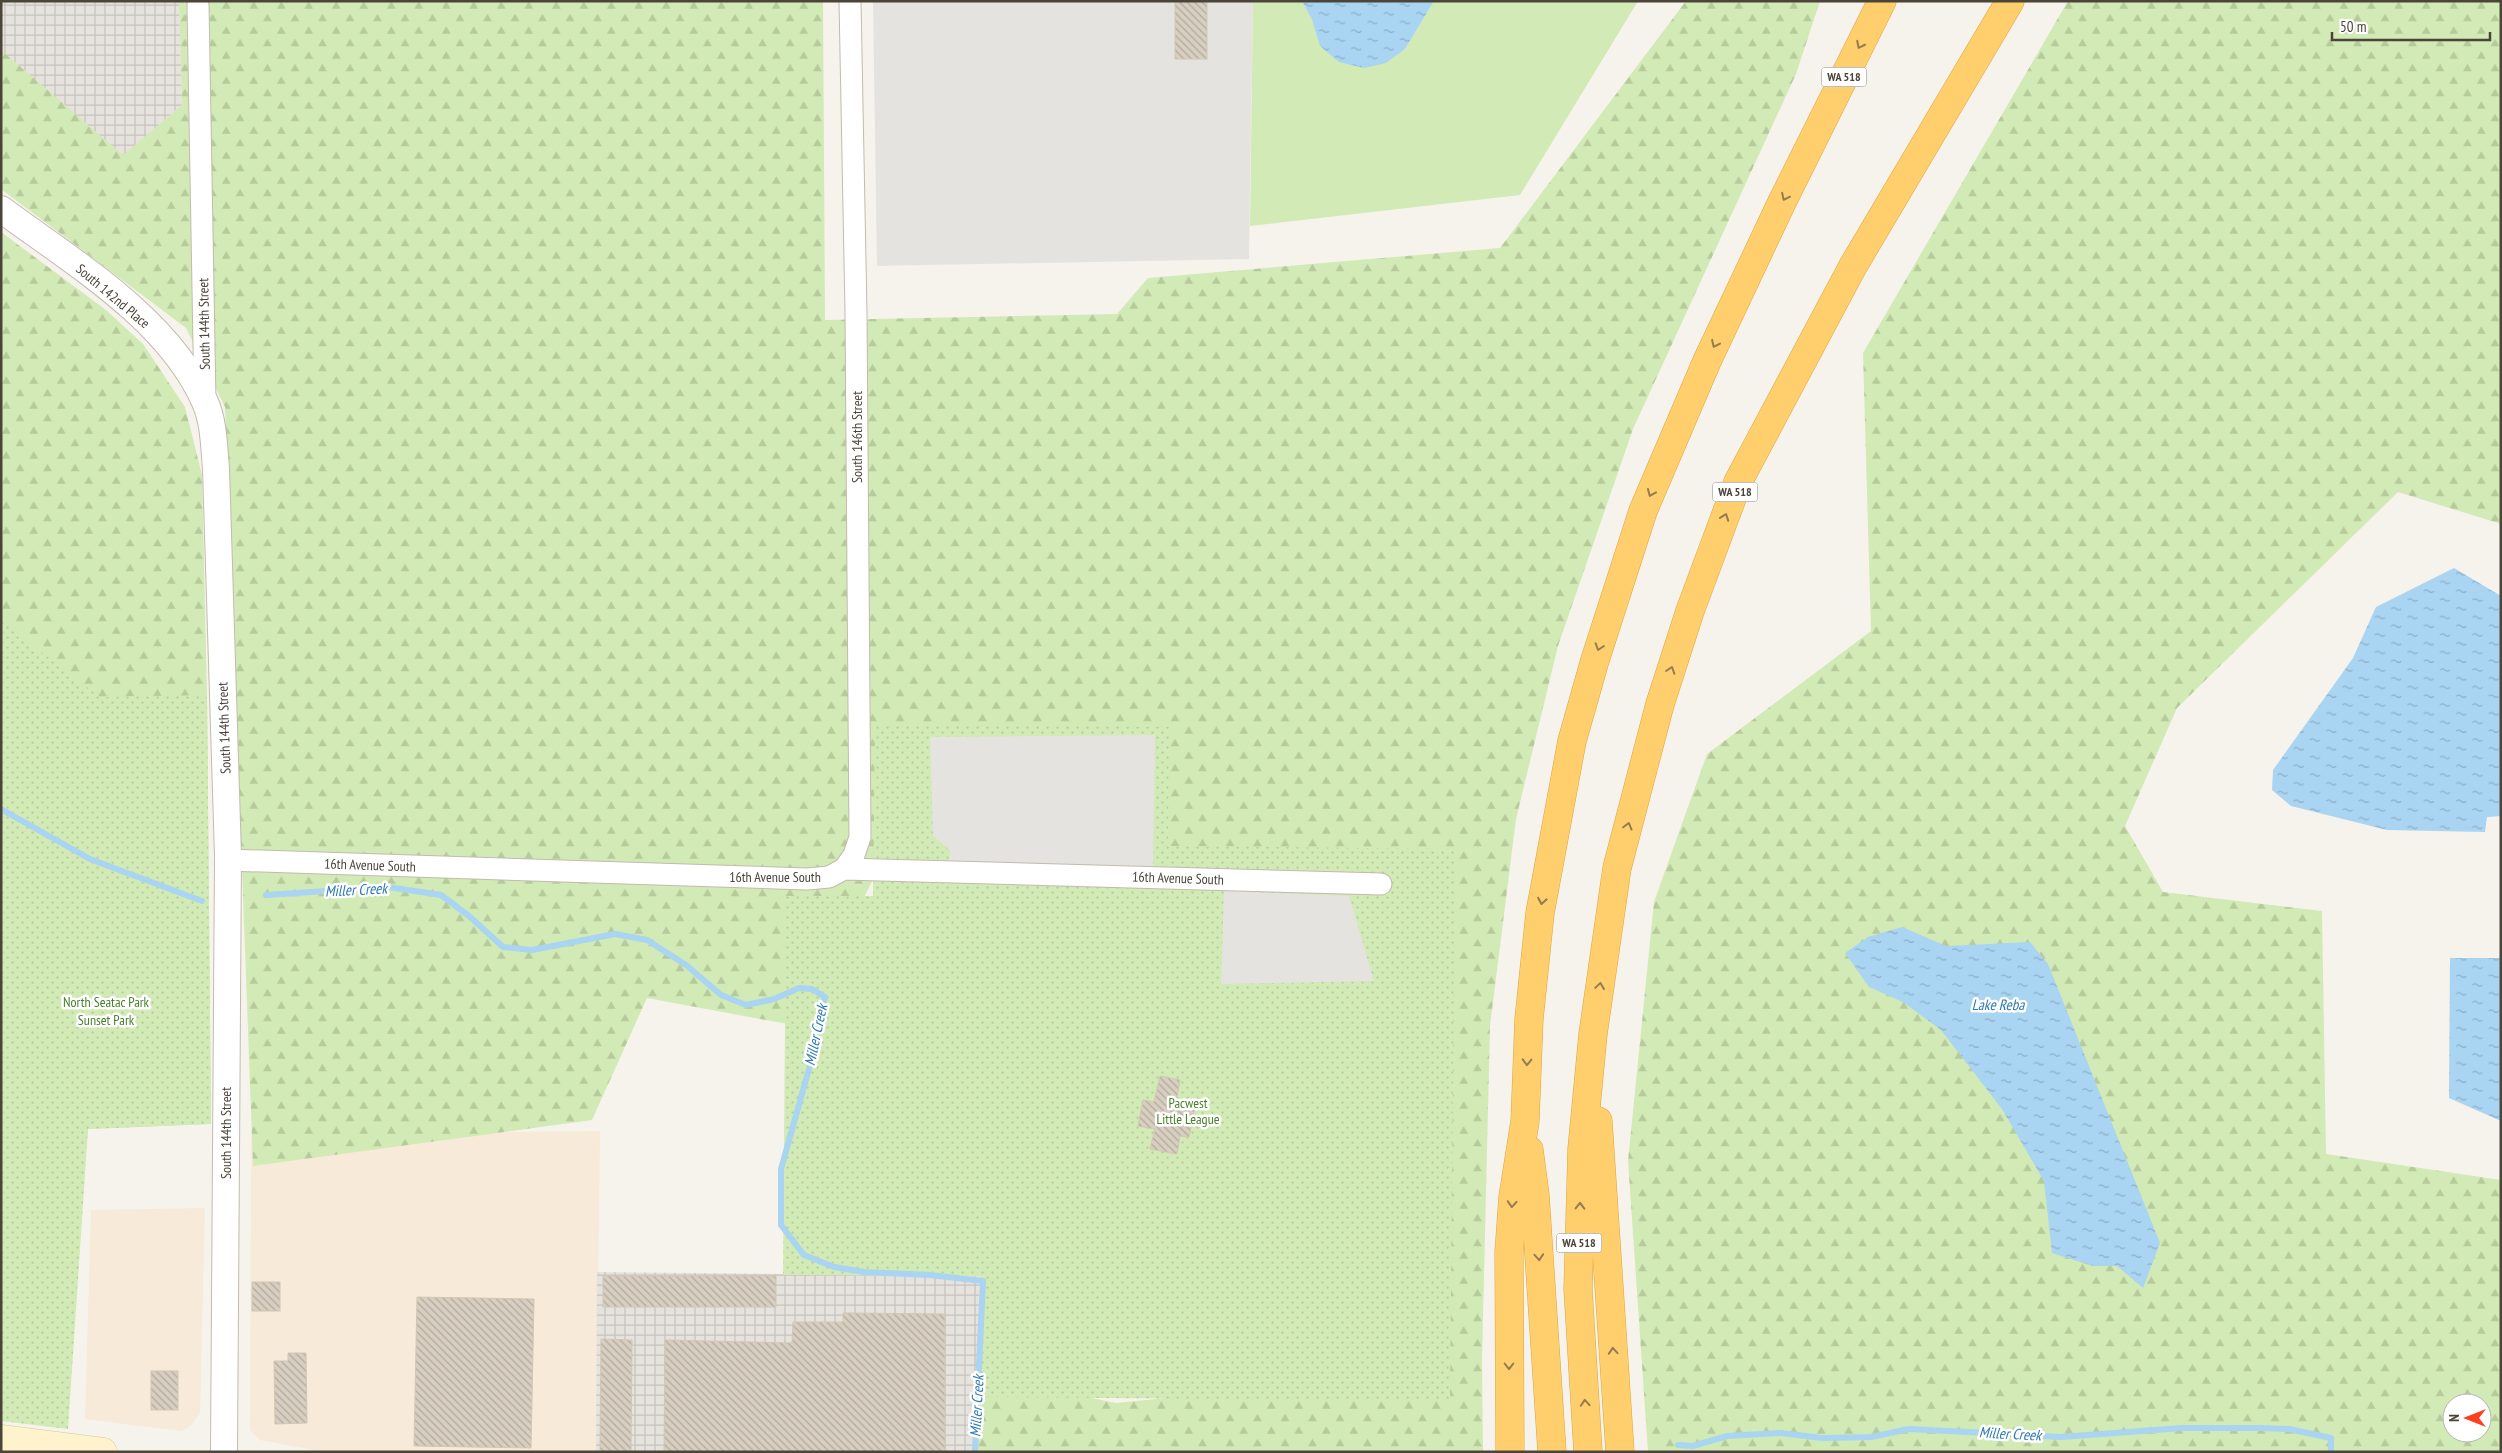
<svg xmlns="http://www.w3.org/2000/svg" width="2502" height="1453" viewBox="0 0 2502 1453" font-family="'PT Sans Narrow',sans-serif">
	<style>
		.commercial { fill: #f7ead8 }
		.industrial { fill: url(#industrial-grid) }
		.green { fill: #d2eab5 }
		.forest { fill: url(#forest-firs); fill-rule: evenodd }
		.park { fill: url(#park-dots) }
		.parking { fill: #e5e3e0 }
		.water { fill: url(#water-ripples) }
		.lines { fill: none; stroke-linecap: round; stroke-linejoin: round }
		.stream { stroke: #a9d4f2; stroke-width: 6 }
		.building { fill: url(#building-back-hatch); stroke: #d3c7b4 }
		.minor-casing { stroke: #c2bbae; stroke-width: 23 }
		.tertiary-casing { stroke: #c2bbae; stroke-width: 28 }
		.secondary-casing { stroke: #d6c79b; stroke-width: 29 }
		.motorway-casing { stroke: #e0a43c; stroke-width: 29 }
		.minor { stroke: #fff; stroke-width: 21 }
		.tertiary { stroke: #fff; stroke-width: 26 }
		.secondary { stroke: #fff3cd; stroke-width: 28 }
		.motorway { stroke: #ffcf6e; stroke-width: 28 }
		.oneway { stroke: #937c4e }
		.labels { text-anchor: middle; stroke-width: 5; stroke-linejoin: round; paint-order: stroke }
		.shield { fill: #fff; stroke: #817c74; stroke-width: 1 }
		.shield-label { font-size: 12px; font-weight: bold; fill: #4b4439 }
		.street-label { font-size: 14px; fill: #4b4439; stroke: #fff }
		.park-label { font-size: 14px; fill: #4a7f2a; stroke: #fff }
		.water-label { font-size: 15px; font-style: italic; fill: #2e7ab2; stroke: #fff }
	</style>
	<defs>
		<pattern id="industrial-grid" width="8" height="8" patternUnits="userSpaceOnUse" patternTransform="scale(1.25)"><rect width="8" height="8" fill="#e6e2dd"/><path d="M0 4h8M4 0v8" fill="none" stroke="#c7c3be"/></pattern>
		<pattern id="forest-firs" width="22" height="20" patternUnits="userSpaceOnUse" patternTransform="scale(1.25)"><rect width="22" height="20" fill="#d2eab5"/><path d="M5 1l3.5 6h-7zM16 11l3.5 6h-7z" fill="#b6ca9c"/></pattern>
		<pattern id="park-dots" width="8" height="8" patternUnits="userSpaceOnUse" patternTransform="scale(1.25)"><rect width="8" height="8" fill="#d2eab5"/><path d="M2 2h.1M6 6h.1" fill="none" stroke="#b6ca9c" stroke-width="1.8" stroke-linecap="round"/></pattern>
		<pattern id="water-ripples" width="26" height="14" patternUnits="userSpaceOnUse" patternTransform="scale(1.25)"><rect width="26" height="14" fill="#a9d4f2"/><path d="M2 4q2-2 4 0t4 0M15 11q2-2 4 0t4 0" fill="none" stroke="#8caec5"/></pattern>
		<pattern id="building-back-hatch" width="6" height="6" patternUnits="userSpaceOnUse" patternTransform="scale(1.25)"><rect width="6" height="6" fill="#d8cfc1"/><path d="M-1 5l2 2M0 0l6 6M5-1l2 2" fill="none" stroke="#b1aa9e"/></pattern>
	</defs>
	<rect width="100%" height="100%" fill="#f6f3ec"/>
	<g class="commercial">
		<path d="M600 1131 596 1452H325L260 1440 250 1430 251 1135Z"/>
		<path d="M205 1208 200 1413 191 1426 181 1431 85 1419 91 1210Z"/>
	</g>
	<g class="industrial">
		<path d="M1 1H179L182 105 123 156 1 50Z"/>
		<path d="M597 1272 980 1276 977 1452H596Z"/>
	</g>
	<path class="green" d="M1253 1H1302L1312 20 1321 46 1405 49 1434 1H1638L1520 195 1250 226Z"/>
	<g class="forest">
		<path d="M179 1H823L825 320 1117 314 1148 278 1500 248 1686 1H1820L1796 74 1633 429 1558 646 1516 819 1490 1026 1482 1359 1483 1452H978L980 1310 1010 1360 1056 1391 1116 1403 1291 1386 883 860 798 1026 647 998 592 1120 253 1166 225 407 186 328 1 189V50L123 155 182 105Z"/>
		<path d="M2068 1H2501V524L2398 492 2177 708 2125 826 2163 892 2322 911 2326 1154 2501 1180V1452H1648L1628 1161 1654 902 1707 754 1871 631 1863 353ZM2452 1403H2482V1433H2452Z"/>
		<path d="M1 232 106 310 143 344 185 407 202 475 207 695 211 1124 88 1129 58 1404 1 1388Z"/>
	</g>
	<g class="park">
		<path d="M1 621 100 697 207 695 211 1124 88 1129 68 1429 1 1421Z"/>
		<path d="M875 725 1169 727 1168 846 1455 849 1450 1401 980 1397V1276L783 1275 786 896H873Z"/>
	</g>
	<g class="parking">
		<path d="M873 1H1253L1249 259 877 266Z"/>
		<path d="M1155 735 1153 868 949 863 950 850 933 836 930 737Z"/>
		<path d="M1224 891 1349 896 1374 981 1221 984Z"/>
	</g>
	<g class="water">
		<path d="M1302 1H1434L1405 49 1386 63 1364 68 1339 62 1320 46 1312 20Z"/>
		<path d="M2454 568 2501 596V816L2487 817 2485 832 2387 830 2291 806 2272 790 2273 770 2353 658 2376 607Z"/>
		<path d="M1902 927 1946 946 2030 942 2048 964 2160 1243 2143 1288 2117 1266H2093L2052 1253 2044 1181 2002 1109 1941 1030 1903 1002 1869 987 1845 953 1868 937Z"/>
		<path d="M2450 958H2501V1121L2449 1098Z"/>
	</g>
	<g class="lines">
		<g class="stream">
			<path d="M1 809 90 859 202 901"/>
			<path d="M266 895 388 887 441 895 469 916 503 947 532 950 615 934 647 940 686 965 721 995 746 1005 774 999 799 988 812 989 825 997 814 1051 781 1169V1225L804 1255 834 1267 864 1272 930 1275 983 1281 975 1452"/>
			<path d="M1678 1445 1693 1446 1727 1436 1781 1433 1822 1438 1871 1437 1909 1429 2061 1437 2182 1428H2259L2289 1429 2331 1438V1452"/>
		</g>
	</g>
	<g class="building">
		<rect x="1175" y="1" width="32" height="58"/>
		<path d="M1160 1076 1180 1080 1176 1103 1195 1107 1189 1137 1180 1136 1177 1154 1150 1149 1155 1129 1138 1126 1143 1100 1154 1102Z"/>
		<rect x="603" y="1276" width="173" height="31"/>
		<rect x="252" y="1282" width="28" height="29"/>
		<path d="M417 1297 534 1299 531 1448 414 1446Z"/>
		<path d="M843 1313 945 1314V1452H664L665 1340 792 1343 793 1322H843Z"/>
		<path d="M601 1339 632 1340 631 1452H600Z"/>
		<path d="M288 1353H306L307 1423 275 1424 274 1361H288Z"/>
		<rect x="151" y="1371" width="27" height="39"/>
	</g>
	<g class="lines">
		<defs>
			<g id="minor">
				<path d="M198 5 205 402"/>
				<path d="M228 860 807 879 829 877 844 869 1381 884"/>
				<path d="M844 869 854 855 860 837 856 313 850 1"/>
			</g>
			<path id="tertiary" d="M1 209C72 262 168 318 205 402 214 422 214 447 216 469L228 856 224 1452"/>
			<path id="secondary" d="M1 1439 103 1452"/>
			<g id="motorway">
				<path d="M1598 1121 1620 1452"/>
				<path d="M1529 1150 1535 1195 1552 1452"/>
				<path d="M1510 1452 1509 1252 1513 1197 1525 1121 1529 1019 1540 913 1572 741 1595 660 1643 511 1707 361 1782 202 1882 1"/>
				<path d="M1588 1452 1578 1289 1582 1149 1593 1034 1617 868 1660 704 1690 611 1738 482 1853 266 2010 1"/>
			</g>
		</defs>
		<use href="#minor" class="minor-casing"/>
		<use href="#tertiary" class="tertiary-casing"/>
		<use href="#secondary" class="secondary-casing"/>
		<use href="#motorway" class="motorway-casing"/>
		<use href="#minor" class="minor"/>
		<use href="#tertiary" class="tertiary"/>
		<use href="#secondary" class="secondary"/>
		<use href="#motorway" class="motorway"/>
	</g>
	<defs><path id="oneway-chevron" d="M-2-3.5L2.5 0L-2 3.5" fill="none" stroke-width="1.6" stroke-linecap="round" stroke-linejoin="round" transform="scale(1.25)"/></defs>
	<g class="oneway">
		<use href="#oneway-chevron" transform="translate(1860 45) rotate(117)"/>
		<use href="#oneway-chevron" transform="translate(1785 197) rotate(116)"/>
		<use href="#oneway-chevron" transform="translate(1715 344) rotate(115)"/>
		<use href="#oneway-chevron" transform="translate(1651 493) rotate(113)"/>
		<use href="#oneway-chevron" transform="translate(1725 517) rotate(-70)"/>
		<use href="#oneway-chevron" transform="translate(1599 647) rotate(108)"/>
		<use href="#oneway-chevron" transform="translate(1671 670) rotate(-72)"/>
		<use href="#oneway-chevron" transform="translate(1628 826) rotate(-75)"/>
		<use href="#oneway-chevron" transform="translate(1542 901) rotate(100)"/>
		<use href="#oneway-chevron" transform="translate(1600 986) rotate(-82)"/>
		<use href="#oneway-chevron" transform="translate(1527 1062) rotate(92)"/>
		<use href="#oneway-chevron" transform="translate(1512 1204) rotate(94)"/>
		<use href="#oneway-chevron" transform="translate(1580 1206) rotate(-89)"/>
		<use href="#oneway-chevron" transform="translate(1539 1257) rotate(86)"/>
		<use href="#oneway-chevron" transform="translate(1613 1351) rotate(-94)"/>
		<use href="#oneway-chevron" transform="translate(1509 1366) rotate(90)"/>
		<use href="#oneway-chevron" transform="translate(1585 1403) rotate(-94)"/>
	</g>
	<g class="labels">
		<g class="shield">
			<rect x="1821.5" y="67.5" width="45" height="19" rx="4"/>
			<rect x="1712.5" y="482.5" width="45" height="19" rx="4"/>
			<rect x="1556.5" y="1233.5" width="45" height="19" rx="4"/>
		</g>
		<g class="shield-label">
			<text x="1844" y="81">WA 518</text>
			<text x="1735" y="496">WA 518</text>
			<text x="1579" y="1247">WA 518</text>
		</g>
		<g class="street-label">
			<text transform="translate(113 296) rotate(40)" y="5">South 142nd Place</text>
			<text transform="translate(204 324) rotate(-91)" y="5">South 144th Street</text>
			<text transform="translate(857 437) rotate(-90)" y="5">South 146th Street</text>
			<text transform="translate(224 728) rotate(-92)" y="5">South 144th Street</text>
			<text transform="translate(370 865) rotate(2)" y="5">16th Avenue South</text>
			<text x="775" y="882">16th Avenue South</text>
			<text transform="translate(1178 878) rotate(2)" y="5">16th Avenue South</text>
			<text transform="translate(226 1133) rotate(-90)" y="5">South 144th Street</text>
		</g>
		<g class="park-label">
			<text x="106" y="1007">North Seatac Park</text>
			<text x="106" y="1025">Sunset Park</text>
			<text x="1188" y="1108">Pacwest<tspan x="1188" dy="16">Little League</tspan></text>
		</g>
		<g class="water-label">
			<text transform="translate(356 890) rotate(-3)" y="5">Miller Creek</text>
			<text x="1998" y="1010">Lake Reba</text>
			<text transform="translate(816 1035) rotate(-78)" y="5">Miller Creek</text>
			<text transform="translate(977 1406) rotate(-87)" y="5">Miller Creek</text>
			<text transform="translate(2010 1434) rotate(3)" y="5">Miller Creek</text>
		</g>
	</g>
	<rect width="2502" height="1453" fill="none" stroke="#4b4439" stroke-width="5"/>
	<g transform="translate(2467 1418) rotate(270)"><circle r="24" fill="#ffffff" stroke="#b7b4b0"/>
	<path d="M0-4L9 19L0 12L-9 19Z" fill="#fc3f1d"/>
	<text y="-8" font-size="14" font-weight="bold" text-anchor="middle" fill="#4b4439">N</text>
	</g>
	<path d="M2332 32v8h158v-8" fill="none" stroke="#4b4439" stroke-width="2.5"/>
	<text x="2340" y="32" font-size="15" fill="#4b4439" stroke="#ffffff" stroke-width="4" paint-order="stroke">50 m</text>
</svg>
